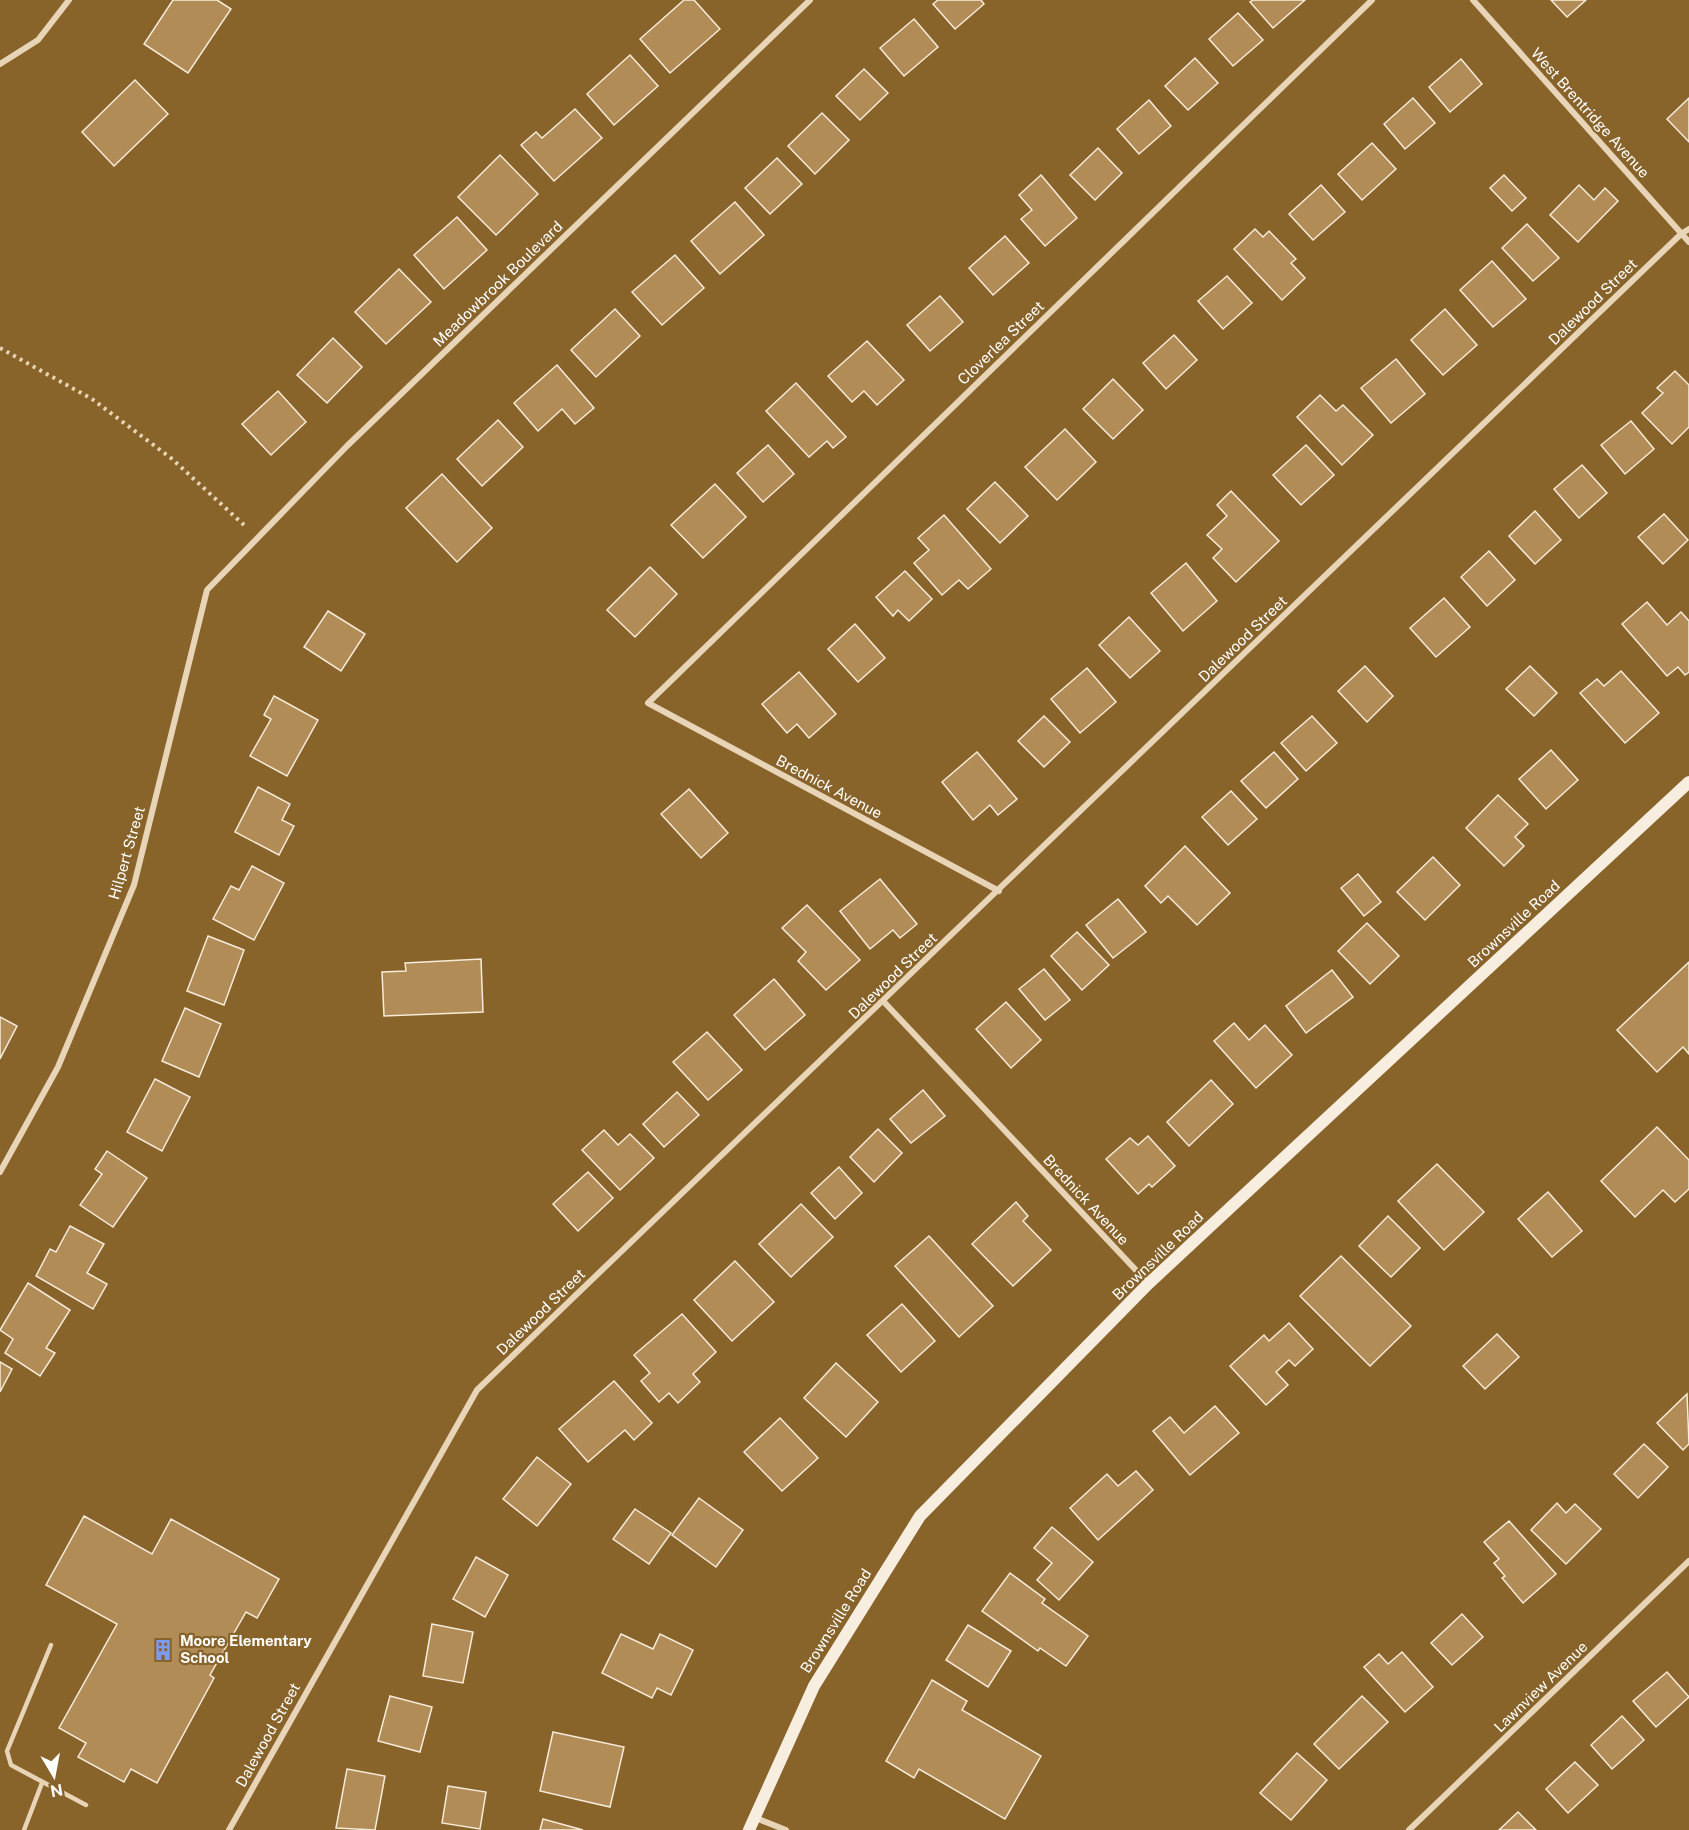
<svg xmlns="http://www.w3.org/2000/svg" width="1689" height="1830" viewBox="0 0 1689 1830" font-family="'Public Sans',sans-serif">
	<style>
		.building { fill: #b18c56; stroke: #f7ebda; stroke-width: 1.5 }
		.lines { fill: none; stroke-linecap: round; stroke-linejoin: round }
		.path { stroke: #e8d4b7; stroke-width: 4; stroke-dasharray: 3 4.5; stroke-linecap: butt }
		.lane { stroke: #e8d4b7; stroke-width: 4.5 }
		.street { stroke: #e8d4b7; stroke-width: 6 }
		.secondary { stroke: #f8eee0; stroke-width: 12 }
		.labels { text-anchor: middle; stroke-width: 4.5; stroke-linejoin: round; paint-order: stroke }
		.street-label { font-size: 15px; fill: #fff; stroke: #88632a }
		.poi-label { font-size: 15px; font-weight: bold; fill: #fff; stroke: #88632a; text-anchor: start }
	</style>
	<rect width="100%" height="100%" fill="#88632a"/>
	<g class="building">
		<path d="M173 0H217L231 9 188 73 144 44Z"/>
		<path d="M684 0H694L720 29 670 73 640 39Z"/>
		<path d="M938 0H981L984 4 955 29 933 4Z"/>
		<path d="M1253 0H1305L1273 28 1250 2Z"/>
		<path d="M1551 0H1586L1567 17Z"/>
		<path d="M1238 13 1263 40 1233 66 1209 39Z"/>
		<path d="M914 19 938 47 904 76 880 48Z"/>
		<path d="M630 55 658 86 614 125 587 94Z"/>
		<path d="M1195 58 1218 83 1188 110 1165 86Z"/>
		<path d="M1461 59 1482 84 1450 112 1429 87Z"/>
		<path d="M864 69 888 93 860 120 836 96Z"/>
		<path d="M135 80 168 114 114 166 82 132Z"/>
		<path d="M1413 98 1435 123 1405 149 1384 124Z"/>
		<path d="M1689 98V142L1667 119Z"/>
		<path d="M1149 100 1171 126 1139 154 1117 129Z"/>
		<path d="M575 109 602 138 554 181 521 145 536 132 542 138Z"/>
		<path d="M822 113 849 140 815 174 788 146Z"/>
		<path d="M1372 143 1396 169 1362 200 1338 174Z"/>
		<path d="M1098 148 1122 173 1095 200 1070 175Z"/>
		<path d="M500 155 538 194 496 235 458 197Z"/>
		<path d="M777 158 802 184 770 214 745 188Z"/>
		<path d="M1041 175 1077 218 1045 246 1021 219 1032 210 1019 195Z"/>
		<path d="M1504 175 1526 198 1512 211 1490 188Z"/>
		<path d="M1321 185 1345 212 1313 240 1289 214Z"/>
		<path d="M1579 185 1594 200 1605 188 1618 201 1578 242 1550 215Z"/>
		<path d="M735 202 764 235 720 274 691 241Z"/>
		<path d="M457 217 487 250 444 289 414 255Z"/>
		<path d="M1527 224 1559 258 1533 281 1502 248Z"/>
		<path d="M1255 229 1263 237 1269 231 1296 259 1291 263 1305 278 1282 300 1234 249Z"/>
		<path d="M1005 236 1029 263 993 295 969 268Z"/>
		<path d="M675 255 704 288 662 325 632 292Z"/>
		<path d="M1492 261 1526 299 1493 327 1460 290Z"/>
		<path d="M399 269 431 302 386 344 355 312Z"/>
		<path d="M1227 276 1252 303 1223 329 1198 301Z"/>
		<path d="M940 296 963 322 930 351 907 325Z"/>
		<path d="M615 309 640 336 596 377 571 350Z"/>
		<path d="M1445 309 1477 345 1443 375 1411 340Z"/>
		<path d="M1174 335 1197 360 1166 389 1143 363Z"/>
		<path d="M333 338 362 367 327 403 297 375Z"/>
		<path d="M867 341 904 380 877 405 864 391 852 402 828 376Z"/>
		<path d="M1396 359 1425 394 1391 423 1361 388Z"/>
		<path d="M557 365 594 408 575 424 562 409 538 431 514 403Z"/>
		<path d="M1675 371 1689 385V427L1672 444 1642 413 1663 393 1657 388Z"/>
		<path d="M1113 379 1143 410 1113 439 1083 409Z"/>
		<path d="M796 383 846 437 833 448 827 441 809 457 766 411Z"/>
		<path d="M278 391 306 422 271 455 242 424Z"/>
		<path d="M1320 395 1336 411 1343 405 1373 435 1342 465 1297 417Z"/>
		<path d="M498 420 523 447 482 486 457 459Z"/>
		<path d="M1631 421 1654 449 1625 474 1601 445Z"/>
		<path d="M1065 429 1096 462 1057 500 1025 467Z"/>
		<path d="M768 445 794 474 763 502 737 473Z"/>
		<path d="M1306 445 1334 475 1301 505 1273 475Z"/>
		<path d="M1582 465 1607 493 1579 518 1554 489Z"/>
		<path d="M442 474 492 528 457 562 406 508Z"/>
		<path d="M995 482 1028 516 1000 543 967 509Z"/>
		<path d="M715 484 746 517 703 558 671 525Z"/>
		<path d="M1231 491 1279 541 1236 582 1213 558 1222 549 1207 535 1227 516 1217 505Z"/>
		<path d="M1535 511 1561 540 1535 564 1509 536Z"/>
		<path d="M1664 514 1688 540 1663 564 1638 537Z"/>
		<path d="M944 515 991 569 968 589 959 580 942 595 914 563 929 550 918 538Z"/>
		<path d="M1489 551 1515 580 1487 606 1461 577Z"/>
		<path d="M1186 563 1217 601 1183 631 1151 593Z"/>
		<path d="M650 567 677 594 635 637 607 610Z"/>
		<path d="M905 571 932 599 909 621 898 610 893 616 876 597Z"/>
		<path d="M1444 598 1470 627 1436 657 1410 628Z"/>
		<path d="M1647 602 1667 625 1681 612 1689 621V672L1685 675 1678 667 1667 676 1622 624Z"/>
		<path d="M328 611 365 634 341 671 304 647Z"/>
		<path d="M1129 617 1160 651 1130 678 1099 645Z"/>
		<path d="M855 624 885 658 858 682 828 649Z"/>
		<path d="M1365 666 1393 696 1367 722 1338 691Z"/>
		<path d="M1530 666 1557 693 1534 716 1506 689Z"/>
		<path d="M1087 668 1116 702 1080 733 1051 699Z"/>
		<path d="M1621 671 1659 713 1625 743 1580 693 1597 679 1604 686Z"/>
		<path d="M799 672 836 714 809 738 797 724 787 733 762 704Z"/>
		<path d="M274 696 318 720 287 776 250 756 271 719 264 715Z"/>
		<path d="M1044 716 1070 742 1044 767 1018 741Z"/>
		<path d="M1312 716 1337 743 1306 771 1281 743Z"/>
		<path d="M1551 750 1578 780 1546 809 1519 779Z"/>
		<path d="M977 752 1017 799 998 815 990 805 973 820 942 782Z"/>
		<path d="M1274 752 1298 779 1266 808 1241 781Z"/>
		<path d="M258 787 290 804 282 820 294 826 279 855 235 832Z"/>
		<path d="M689 789 728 833 701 858 661 814Z"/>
		<path d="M1231 791 1257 819 1228 845 1202 817Z"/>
		<path d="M1498 795 1528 824 1515 837 1524 846 1504 866 1466 828Z"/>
		<path d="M1185 846 1230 893 1197 925 1168 896 1161 903 1145 886Z"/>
		<path d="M1433 857 1460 885 1425 920 1397 892Z"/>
		<path d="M252 866 284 883 254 940 213 919 231 886 239 890Z"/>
		<path d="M1358 874 1381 902 1364 916 1341 888Z"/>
		<path d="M880 879 917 924 900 938 893 930 870 949 840 911Z"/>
		<path d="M1118 899 1146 932 1113 958 1086 925Z"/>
		<path d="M807 905 860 960 826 990 798 961 806 952 782 928Z"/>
		<path d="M1367 923 1399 956 1370 984 1338 951Z"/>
		<path d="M1077 932 1109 965 1082 990 1051 956Z"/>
		<path d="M208 936 244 950 224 1005 187 991Z"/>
		<path d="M481 959 483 1012 384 1016 382 972 406 971 405 963Z"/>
		<path d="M1689 962V1054L1683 1047 1657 1072 1617 1030Z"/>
		<path d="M1044 969 1070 1000 1045 1020 1019 989Z"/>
		<path d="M1332 970 1353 997 1306 1033 1286 1006Z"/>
		<path d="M774 979 805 1015 765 1050 734 1015Z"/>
		<path d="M1006 1002 1041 1040 1011 1068 976 1029Z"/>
		<path d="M185 1008 221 1024 199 1077 162 1061Z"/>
		<path d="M0 1017 17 1026 0 1059Z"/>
		<path d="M1234 1023 1249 1040 1265 1025 1292 1055 1256 1088 1214 1041Z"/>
		<path d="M707 1032 742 1070 708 1100 673 1062Z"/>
		<path d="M155 1079 190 1097 162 1151 127 1132Z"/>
		<path d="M1211 1080 1233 1104 1189 1146 1167 1122Z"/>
		<path d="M923 1090 945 1116 911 1143 890 1119Z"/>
		<path d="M677 1092 699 1115 664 1147 643 1124Z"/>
		<path d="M1657 1127 1689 1160V1189L1675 1202 1663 1190 1635 1217 1601 1181Z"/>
		<path d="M878 1129 902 1153 874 1182 850 1157Z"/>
		<path d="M604 1130 618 1145 630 1134 654 1158 620 1190 582 1150Z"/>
		<path d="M1148 1136 1175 1166 1152 1187 1149 1184 1138 1194 1106 1159 1130 1138 1138 1145Z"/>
		<path d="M107 1151 147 1178 113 1227 80 1205 102 1174 95 1169Z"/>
		<path d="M1437 1164 1484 1212 1444 1250 1398 1201Z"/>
		<path d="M839 1167 862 1193 835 1219 811 1193Z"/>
		<path d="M588 1172 613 1198 578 1231 553 1204Z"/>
		<path d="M1548 1192 1582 1231 1552 1257 1518 1219Z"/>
		<path d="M1016 1202 1028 1216 1023 1221 1051 1250 1013 1286 972 1244Z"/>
		<path d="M801 1204 833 1237 791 1277 759 1244Z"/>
		<path d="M1388 1216 1420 1248 1391 1277 1359 1246Z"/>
		<path d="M70 1226 104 1244 87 1273 107 1284 93 1309 36 1276 50 1249 56 1252Z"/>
		<path d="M929 1236 993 1306 959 1337 895 1266Z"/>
		<path d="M1341 1256 1411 1326 1370 1366 1300 1296Z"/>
		<path d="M735 1261 774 1302 732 1341 694 1300Z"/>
		<path d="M28 1283 70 1310 46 1348 55 1353 40 1376 5 1353 13 1339 0 1330Z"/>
		<path d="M902 1304 935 1341 901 1372 867 1335Z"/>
		<path d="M682 1314 716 1352 693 1374 700 1382 678 1403 669 1393 659 1402 641 1381 650 1373 634 1355Z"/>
		<path d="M1289 1323 1313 1349 1295 1366 1289 1360 1276 1372 1288 1385 1266 1405 1230 1366 1264 1335 1269 1341Z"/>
		<path d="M1497 1334 1519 1357 1485 1389 1463 1366Z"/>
		<path d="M0 1362 12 1369 0 1392Z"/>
		<path d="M836 1363 878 1402 846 1437 804 1398Z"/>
		<path d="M614 1381 652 1423 634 1440 625 1430 588 1462 559 1429Z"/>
		<path d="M1687 1394 1689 1444 1683 1450 1657 1423Z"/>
		<path d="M1215 1406 1239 1433 1190 1475 1153 1431 1170 1417 1184 1433Z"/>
		<path d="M780 1418 818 1458 782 1491 744 1452Z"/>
		<path d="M1644 1444 1668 1467 1638 1498 1614 1474Z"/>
		<path d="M537 1457 571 1484 537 1526 503 1499Z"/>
		<path d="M1136 1471 1153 1490 1098 1540 1070 1508 1107 1474 1118 1486Z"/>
		<path d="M699 1498 743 1530 716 1567 672 1535Z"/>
		<path d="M1557 1503 1566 1513 1575 1504 1601 1529 1566 1564 1531 1530Z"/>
		<path d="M635 1509 671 1533 649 1564 613 1539Z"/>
		<path d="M84 1516 152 1554 171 1519 279 1579 257 1618 246 1612 210 1675 214 1678 157 1783 131 1769 124 1782 78 1757 86 1743 59 1728 117 1624 46 1585Z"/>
		<path d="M1509 1521 1556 1574 1523 1603 1502 1578 1505 1576 1494 1563 1499 1559 1484 1542Z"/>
		<path d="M1052 1527 1093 1562 1059 1600 1037 1580 1052 1563 1034 1548Z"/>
		<path d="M476 1557 508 1575 485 1617 453 1599Z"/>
		<path d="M1010 1573 1045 1599 1042 1603 1088 1636 1066 1666 1040 1648 1038 1651 982 1611Z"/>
		<path d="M1462 1614 1483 1637 1452 1665 1431 1643Z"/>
		<path d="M432 1624 473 1632 463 1683 423 1676Z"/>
		<path d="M968 1625 1011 1651 988 1687 946 1660Z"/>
		<path d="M621 1634 653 1649 660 1634 693 1650 671 1695 657 1688 652 1698 602 1673Z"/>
		<path d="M1402 1652 1433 1687 1405 1712 1364 1667 1379 1654 1388 1664Z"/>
		<path d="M1667 1672 1689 1697 1656 1727 1633 1701Z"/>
		<path d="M932 1680 967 1701 962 1710 1041 1756 1005 1819 919 1769 914 1778 886 1761Z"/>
		<path d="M390 1696 432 1707 420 1752 378 1741Z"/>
		<path d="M1362 1696 1388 1722 1339 1769 1314 1744Z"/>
		<path d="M1622 1716 1644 1740 1612 1769 1591 1745Z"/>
		<path d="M553 1732 624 1747 610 1807 540 1791Z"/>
		<path d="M1297 1753 1327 1780 1291 1820 1260 1793Z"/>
		<path d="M1575 1762 1598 1785 1568 1813 1546 1789Z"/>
		<path d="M347 1769 385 1776 375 1830 336 1828Z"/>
		<path d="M448 1786 486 1792 480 1829 442 1823Z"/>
		<path d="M1518 1812 1536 1830H1499Z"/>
		<path d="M543 1819 583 1830H540Z"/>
	</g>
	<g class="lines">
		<path class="path" d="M0 348 92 399 171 458 244 525"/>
		<g class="lane">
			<path d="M51 1645 7 1751 11 1765 86 1805"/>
			<path d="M24 1830 42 1783"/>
		</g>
		<g class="street">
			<path d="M1473 0 1689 242"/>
			<path d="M0 64 38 40 69 0"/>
			<path d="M999 891 648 703 1372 0"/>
			<path d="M884 1002 1148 1283"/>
			<path d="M0 1172 58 1067 134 885 207 590 347 446 810 0"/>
			<path d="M753 1817 786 1830"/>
			<path d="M229 1830 477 1390 1681 234 1689 229"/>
			<path d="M1409 1830 1689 1561"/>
		</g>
		<path class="secondary" d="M749 1830 814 1686 920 1516 1148 1284 1689 782"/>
	</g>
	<defs>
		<symbol id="building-bare" viewBox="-9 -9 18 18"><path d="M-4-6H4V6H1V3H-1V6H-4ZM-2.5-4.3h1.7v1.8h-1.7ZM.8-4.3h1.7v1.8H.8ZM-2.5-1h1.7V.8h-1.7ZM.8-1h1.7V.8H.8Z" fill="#7e9aef" stroke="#88632a" stroke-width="2.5" paint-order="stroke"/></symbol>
	</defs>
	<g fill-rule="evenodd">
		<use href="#building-bare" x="148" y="1635" width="30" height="30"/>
	</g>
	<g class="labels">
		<g class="street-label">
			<text transform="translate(1590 113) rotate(48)" y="5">West Brentridge Avenue</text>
			<text transform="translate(498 284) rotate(-44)" y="5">Meadowbrook Boulevard</text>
			<text transform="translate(1593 302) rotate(-44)" y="5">Dalewood Street</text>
			<text transform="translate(1001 343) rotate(-44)" y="5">Cloverlea Street</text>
			<text transform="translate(1243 639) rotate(-44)" y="5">Dalewood Street</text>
			<text transform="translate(829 787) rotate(28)" y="5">Brednick Avenue</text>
			<text transform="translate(127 853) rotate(-74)" y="5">Hilpert Street</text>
			<text transform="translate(1514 924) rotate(-43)" y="5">Brownsville Road</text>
			<text transform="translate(893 976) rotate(-44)" y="5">Dalewood Street</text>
			<text transform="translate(1086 1200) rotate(47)" y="5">Brednick Avenue</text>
			<text transform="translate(1158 1256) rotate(-44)" y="5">Brownsville Road</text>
			<text transform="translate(541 1312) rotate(-44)" y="5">Dalewood Street</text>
			<text transform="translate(836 1621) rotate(-58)" y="5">Brownsville Road</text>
			<text transform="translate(1541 1687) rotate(-44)" y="5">Lawnview Avenue</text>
			<text transform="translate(268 1735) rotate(-61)" y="5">Dalewood Street</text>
		</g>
		<g class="poi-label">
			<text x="180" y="1646">Moore Elementary<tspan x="180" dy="17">School</tspan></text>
		</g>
	</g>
	<g transform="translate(54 1776) rotate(170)" stroke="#88632a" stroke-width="4.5" paint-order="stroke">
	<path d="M0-4.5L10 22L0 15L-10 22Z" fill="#ffffff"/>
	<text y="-9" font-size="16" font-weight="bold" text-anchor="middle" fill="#ffffff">N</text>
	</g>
</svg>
